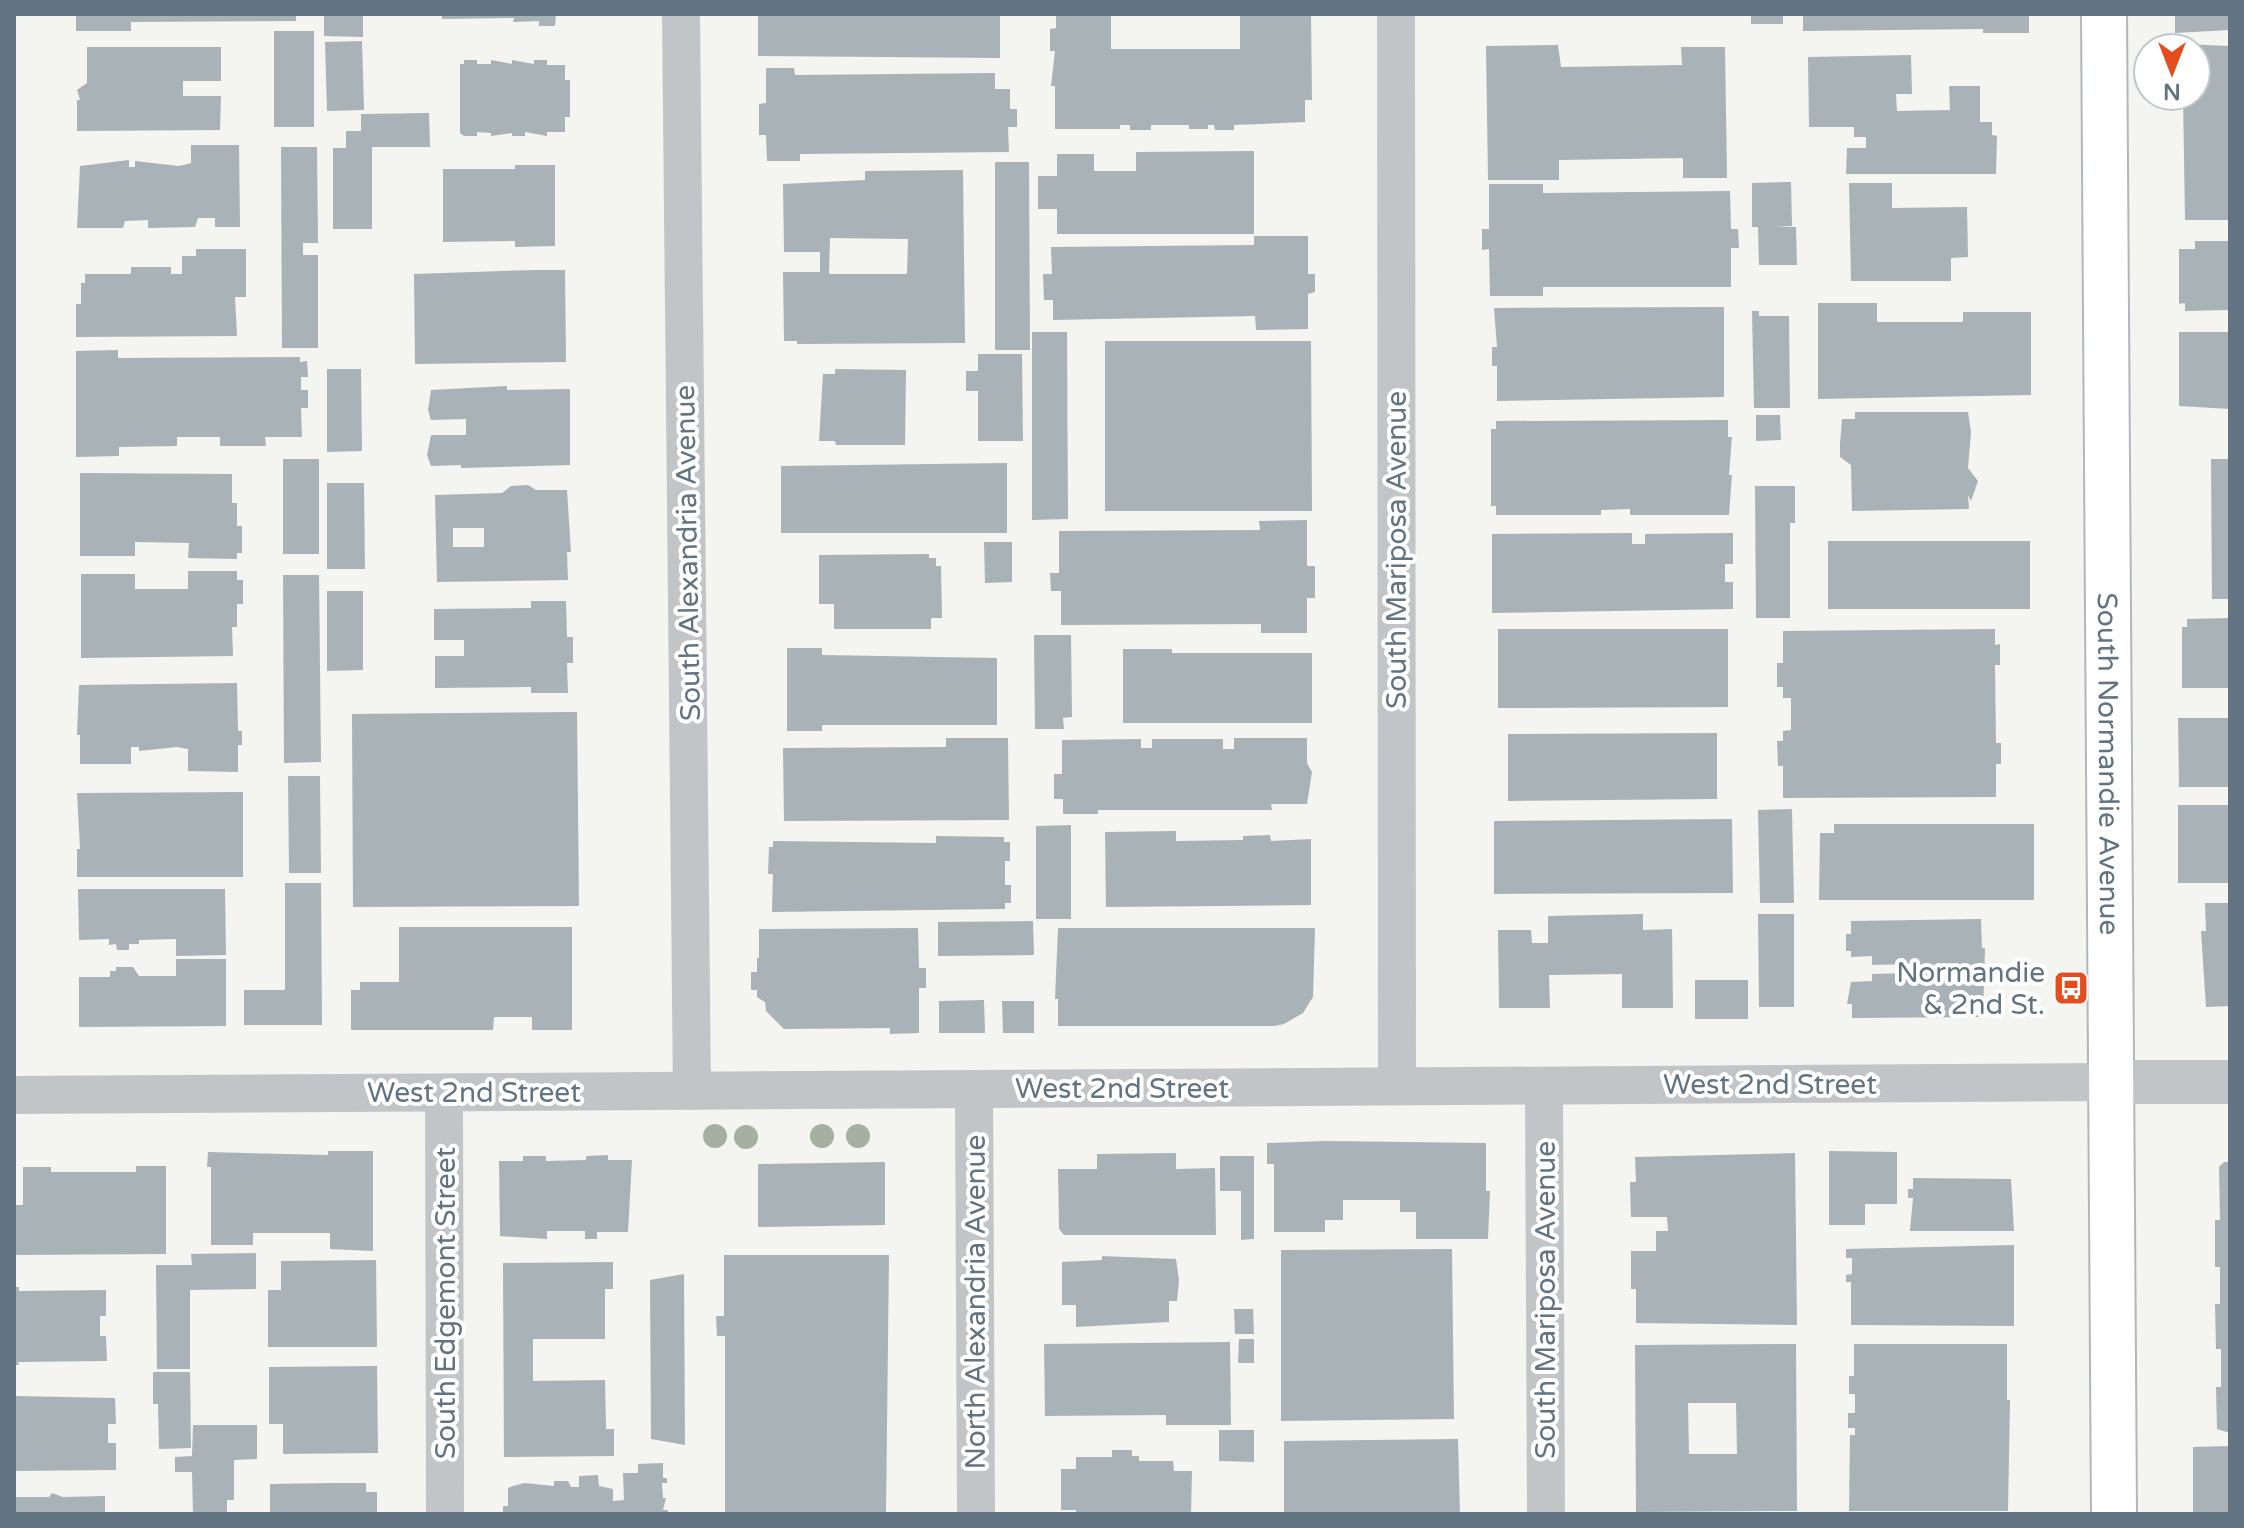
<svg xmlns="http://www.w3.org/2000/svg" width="2244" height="1528" viewBox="0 0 2244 1528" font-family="'Varela Round',sans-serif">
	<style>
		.building { fill: #a9b2b6; fill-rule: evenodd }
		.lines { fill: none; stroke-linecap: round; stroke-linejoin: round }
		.secondary-casing { stroke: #b1b7bb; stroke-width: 48 }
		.minor { stroke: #c1c5c8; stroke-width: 38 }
		.tertiary { stroke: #c1c5c8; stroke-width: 44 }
		.secondary { stroke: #fff; stroke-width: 44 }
		.tree { fill: #a6b0a1 }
		.labels { text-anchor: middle; stroke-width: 8; stroke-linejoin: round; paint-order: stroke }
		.street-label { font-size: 28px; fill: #627481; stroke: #fff }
		.poi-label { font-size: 28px; fill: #627481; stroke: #fff; text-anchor: end }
	</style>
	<rect width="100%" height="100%" fill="#f4f4f0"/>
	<g class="building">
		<path d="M76 14H296V21L131 22V31H76Z"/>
		<path d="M324 14H363V37L324 36Z"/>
		<path d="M442 14H556L555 26H539V21L513 22 514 18 442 19Z"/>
		<path d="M758 14H1000V58L758 56Z"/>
		<path d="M1056 14H1111V49H1240V14H1311L1312 100H1305V122L1234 125V130H1215L1214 125H1208V129H1189V125H1151V130H1130V125H1120V129H1055V86H1051L1055 51H1050V29L1056 28Z"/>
		<rect x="1751" y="14" width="32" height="10"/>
		<path d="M1803 14H2029V33H1983V29L1803 31Z"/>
		<path d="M2175 14H2230V30L2175 33Z"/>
		<rect x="274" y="31" width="40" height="96"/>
		<path d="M362 41 364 110 327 111 325 42Z"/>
		<path d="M2182 44 2230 46V220H2185L2183 96H2196V48H2182Z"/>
		<path d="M1558 45 1561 67 1682 65 1681 47H1725L1727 178H1683V158L1559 160V180H1488L1486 46Z"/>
		<path d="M87 47H221V81H183V96H221L220 130 77 131V100H80L77 90 87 83Z"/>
		<path d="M1911 55 1912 94H1896L1897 111 1950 110 1949 86H1980V122H1992V135L1997 136 1996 174H1846L1847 148H1866V137H1854V127H1809L1808 57Z"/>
		<path d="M464 60H477V64H491V60L512 64V60L534 64V60H547V65H565V80H570V117H565V132H547V136L525 132V136H512V133L491 136V133L477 132V136H464L460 133V64H464Z"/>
		<path d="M766 68H794L795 75 995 73V89H1010V109H1017V127H1008L1009 152 800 154V161H767L766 135H759V104L766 103Z"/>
		<path d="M429 113 430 147H372V229H333V148H346V131H361V114Z"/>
		<path d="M191 145H239L240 227H215V218H198L195 227 148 228V220L125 221 123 228H77L80 166 129 160V167H135V161L179 166 191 163Z"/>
		<path d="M281 147H317L318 243H303V255H318V348H282Z"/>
		<path d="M1254 151V234H1057V209H1038V176H1057V154H1094V171H1136V152Z"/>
		<path d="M995 162H1029L1030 350H995Z"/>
		<path d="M515 165H555V246L515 247V241L443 242V169H515Z"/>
		<path d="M963 170 965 343 797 344V341H784L783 272H820V252H784L783 184 865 180V171ZM830 238 908 239 907 274H829Z"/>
		<path d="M1791 182 1792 226 1773 227H1796L1797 265H1759L1758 227H1752V183Z"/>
		<path d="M1849 183H1892V208L1967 207 1968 257 1951 258V281H1851Z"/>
		<path d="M1489 184H1543V193L1730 191 1731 229H1738L1739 248H1731V287H1543V296H1490L1489 249 1482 250V229H1489Z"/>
		<path d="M1254 236H1308V274H1315V292L1308 294V329L1256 330 1255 316 1053 320V300H1044L1043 274H1052L1051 247 1254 245Z"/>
		<path d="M2195 241H2230V310L2185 311V303L2179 304V249H2195Z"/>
		<path d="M196 249H246V297H235L237 336 76 337V304H81V283H85V274H131V267H171V274H182V256H196Z"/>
		<path d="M534 270H565L566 362 415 364 414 274Z"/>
		<path d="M1818 303H1877V322H1963V312H2031V395L1818 399Z"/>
		<path d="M1724 307V397L1497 401V366H1492V347H1497L1494 308Z"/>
		<path d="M1752 311H1759V316H1789L1790 408H1754Z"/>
		<path d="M1032 332H1067L1068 519 1032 520Z"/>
		<path d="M2179 332H2230V409L2179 406Z"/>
		<path d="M1105 341H1311L1312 511H1105Z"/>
		<path d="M118 350V358L300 357V362L307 361 308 377H301V390H308V408H301L302 437H265L266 446H220V437H177V446L119 447V456L76 457V351Z"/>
		<path d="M978 354H1022L1023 441H978V391H966V371H978Z"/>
		<path d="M327 369H361L362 451 327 452Z"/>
		<path d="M835 369 906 370 905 445H836L835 441H819L823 374H835Z"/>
		<path d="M507 386V390L570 389V465L461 468V465L431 466 427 455 431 435H466V419L431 420 428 410 431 390Z"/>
		<path d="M1855 412H1968L1971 432 1968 468 1978 481 1971 501 1968 495 1969 509 1852 511 1851 465 1840 457V444L1842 419H1855Z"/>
		<path d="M1756 415H1780L1781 440 1756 441Z"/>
		<path d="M1728 420V437H1732L1729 475H1732L1729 515H1630V509L1601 510V515H1496V506H1491V429H1496V421Z"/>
		<rect x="283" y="459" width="36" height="95"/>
		<path d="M2211 459H2230V599H2212Z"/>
		<path d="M1007 463V533H781V466Z"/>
		<path d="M80 473 232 474V503H237V526H242V553H237V559L188 558 189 543 135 542V556H80Z"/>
		<path d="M327 483H364L365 569H327Z"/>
		<path d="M528 485 536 490H567L571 552H567L568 580 437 582 435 495 502 493 511 486ZM453 528H484V547H453Z"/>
		<path d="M1755 486H1795V523H1790V618H1756Z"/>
		<path d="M1307 520V566H1315V598H1307V633H1261V624L1061 625V591H1051L1050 573H1059V531L1260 530 1259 521Z"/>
		<path d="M1632 533V544H1645V534L1733 533V564H1725V582H1733V609L1492 613V534Z"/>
		<rect x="1828" y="541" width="202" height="68"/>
		<path d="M984 542H1012V582L985 583Z"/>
		<path d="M929 554V558H936V566H941L942 618H931V629H834V604H819V555Z"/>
		<path d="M188 571H237V580H243V604H237V627H232L233 656 81 658V574H135V589H188Z"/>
		<path d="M283 575H319L321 762 284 763Z"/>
		<path d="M327 591H363V670L327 671Z"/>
		<path d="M531 601H566L567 637H573V663H567L568 693H531V687L435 688V656H464V640H434V609L531 608Z"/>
		<path d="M2230 618V688H2182V627H2187V619Z"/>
		<path d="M1498 629H1728V707L1498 708Z"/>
		<path d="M1995 629V645L2000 644V665H1995L1996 743H2001V764H1996V797L1783 798V766H1778L1777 741H1783V731L1791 730V698H1783V687H1777V663H1783V631Z"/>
		<path d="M1034 635H1071L1072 717 1063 718 1064 729H1035Z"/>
		<path d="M787 648H822V655L997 658V725H822V731H787Z"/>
		<path d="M1123 649H1172V653H1312V723H1123Z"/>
		<path d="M237 683 238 731H242V745H238V772L188 771V749L177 747 139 751V747H131V764H80V735H77L79 685Z"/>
		<path d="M577 712 579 906 353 907 352 714Z"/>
		<path d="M2178 718H2230V787H2179Z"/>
		<path d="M1717 733V799L1508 801V734Z"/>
		<path d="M946 738H1008L1009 820 784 821 783 748 946 747Z"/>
		<path d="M1234 738H1307V763L1312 772 1307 804H1271L1272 810H1098V814H1063V799H1054V774H1062V740L1141 739V748H1152V739H1223V749H1234Z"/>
		<path d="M288 776H320L321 873H289Z"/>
		<path d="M243 792V877H77V849H80L77 793Z"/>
		<rect x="2178" y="805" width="52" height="78"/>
		<path d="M1792 809 1794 903H1760L1758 810Z"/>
		<path d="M1732 819 1733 893 1494 894V821Z"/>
		<path d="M1834 824H2034V900H1819L1820 833H1834Z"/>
		<path d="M1071 825V919H1036V826Z"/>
		<path d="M1176 831V841L1243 840V836L1270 835 1271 841 1311 839V905L1106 907 1105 832Z"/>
		<path d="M936 836 1004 837V842H1010V861H1005V885H1011V903H1005V909L772 912 773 874H768L769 847H773V841L936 843Z"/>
		<path d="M285 883H321L322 1025H244V990H285Z"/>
		<path d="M78 889H225L226 955 176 956V939L139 940V944H129V950H117L116 944 109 945V939L79 940Z"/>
		<path d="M2205 903H2230V1006L2206 1007 2201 931H2206Z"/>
		<path d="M1643 914V930L1672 929 1673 1008H1622V974L1549 975 1550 1008H1499L1498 930H1531L1532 943H1548V916Z"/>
		<path d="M1758 914H1794V1007H1759Z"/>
		<path d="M1981 919 1982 948H1985L1983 1017 1852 1018V1004H1847L1851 982 1872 981V974L1910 973V964L1872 965V956L1851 957V951H1846V934H1851V921Z"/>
		<path d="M1033 921 1034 955 938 956V922Z"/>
		<path d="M399 927H572V1030H532V1017H494L493 1030H351V990H360V982H399Z"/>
		<path d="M918 928 919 968H926V988H919V1033L890 1034V1028L784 1029 766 1011 765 1002 757 997V990H751V972H757V958H759V929Z"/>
		<path d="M1058 928H1315L1313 997 1303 1013 1284 1024 1274 1026H1058V999H1055Z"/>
		<path d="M176 959H226V1026L79 1027V977H110V971H116V967H133L139 976H176Z"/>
		<rect x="1695" y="980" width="53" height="39"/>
		<path d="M984 1000 985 1033H939V1001Z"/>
		<path d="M1002 1001H1034V1033H1003Z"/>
		<path d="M1325 1141 1486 1143V1191H1490L1488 1239H1416V1212H1400V1200H1343V1220H1325V1232H1274V1164H1267V1143Z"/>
		<path d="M328 1151H373V1251L330 1249V1233H253V1245H211V1167H207L208 1152 328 1155Z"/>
		<path d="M1829 1151 1897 1152V1204H1865V1225H1829Z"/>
		<path d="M1176 1153V1169L1215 1168 1216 1235H1064L1059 1229 1058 1169H1097V1154Z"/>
		<path d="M1795 1153 1797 1325 1636 1323V1289H1631V1251H1656V1231H1668L1667 1217H1631L1630 1182H1636L1635 1157Z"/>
		<path d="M608 1155V1160H632L628 1232H597V1239H585V1231H547V1239L500 1236 499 1161H523V1156H546V1161L586 1160V1156Z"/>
		<path d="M1220 1156H1254V1239L1241 1240V1191H1220Z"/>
		<path d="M885 1162V1225L758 1227V1164Z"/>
		<path d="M2224 1162H2230V1433L2217 1429 2216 1387H2221V1349H2216L2215 1304H2220V1267H2215V1220H2220L2219 1167Z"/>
		<path d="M136 1166H166V1254L14 1255V1205H23V1167H51V1172H136Z"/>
		<path d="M1913 1178 2011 1179 2014 1231H1910L1913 1198H1908V1189H1913Z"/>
		<path d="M2014 1245V1326L1851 1325V1282H1846V1275L1852 1274V1258H1846V1249Z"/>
		<path d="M1452 1249 1454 1419 1281 1421V1250Z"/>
		<path d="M256 1253V1289L190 1290V1369H157L156 1265H192L191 1254Z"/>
		<path d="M724 1255H889L886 1514H725V1336H717L716 1316H724Z"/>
		<path d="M1102 1256 1176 1259 1179 1280 1177 1301H1169V1322L1076 1327V1305H1062V1262L1102 1260Z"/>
		<path d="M376 1260 377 1347H268V1290H281V1261Z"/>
		<path d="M613 1262V1289H605V1339H533V1381L605 1380 606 1429H614V1456L504 1457 503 1263Z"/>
		<path d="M684 1274 685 1445 651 1439 650 1280Z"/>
		<path d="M14 1287H19V1291L106 1290V1316H100V1336H106L107 1361 18 1362 19 1365H14Z"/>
		<path d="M1234 1309H1253L1254 1334H1235Z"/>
		<path d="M1239 1339H1254V1363H1238Z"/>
		<path d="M1230 1342 1231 1425H1166V1415L1045 1416 1044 1344Z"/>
		<path d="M1796 1344 1797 1511 1636 1512 1635 1345ZM1688 1403H1736L1737 1454H1689Z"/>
		<path d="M1854 1344H2007V1400H2010L2008 1511H1849L1850 1435H1855V1428H1848V1413H1855V1394H1849V1376H1854Z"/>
		<path d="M377 1366 378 1453 283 1454V1424H269V1367Z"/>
		<path d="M153 1372H190L191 1448 159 1449 158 1404H153Z"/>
		<path d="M14 1396 115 1398 116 1424H108V1443H116V1470L14 1471Z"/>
		<path d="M193 1425H257V1459L234 1460V1500H227V1514H193L192 1472H175V1457L192 1456Z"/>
		<path d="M1219 1430H1254V1462L1219 1461Z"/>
		<path d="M1458 1439 1460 1514H1284V1441Z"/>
		<path d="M2230 1446V1514H2193V1447Z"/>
		<path d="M1112 1450H1132V1456H1139V1461H1173L1174 1471H1192L1191 1514H1076V1510H1061V1469H1076V1457H1112Z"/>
		<path d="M663 1463V1478H667V1483H662L663 1498H666L663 1510H668V1514H503V1506H508V1488L513 1486 524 1483 554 1486V1481H568L571 1487H579V1476L598 1475 599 1486 613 1489V1501L624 1500 623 1473H638V1464Z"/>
		<path d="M333 1483H366V1492H377V1514H270V1484Z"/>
		<path d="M52 1493 63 1497 105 1496V1514H14V1497H49Z"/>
	</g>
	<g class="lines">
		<defs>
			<g id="secondary">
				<path id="s1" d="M2104 14 2114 1514"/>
			</g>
		</defs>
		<use href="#secondary" class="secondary-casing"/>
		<g class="minor">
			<path d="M681 14 692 1091"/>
			<path d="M1396 14 1397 1086"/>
			<path d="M1544 1086 1546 1514"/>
			<path d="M974 1089 976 1514"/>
			<path d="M444 1093 445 1514"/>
			<path d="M14 1095 2110 1082"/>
		</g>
		<path class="tertiary" d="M2110 1082H2230"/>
		<use href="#secondary" class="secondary"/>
	</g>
	<g class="tree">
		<circle cx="715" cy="1136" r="12"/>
		<circle cx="822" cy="1136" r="12"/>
		<circle cx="858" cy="1136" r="12"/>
		<circle cx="746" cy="1137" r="12"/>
	</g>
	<defs>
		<symbol id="bus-square" viewBox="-11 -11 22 22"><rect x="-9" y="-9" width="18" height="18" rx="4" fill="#e54c1e" stroke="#fff"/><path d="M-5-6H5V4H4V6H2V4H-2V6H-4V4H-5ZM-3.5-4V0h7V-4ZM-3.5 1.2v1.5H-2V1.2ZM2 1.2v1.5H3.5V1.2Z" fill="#fff"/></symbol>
	</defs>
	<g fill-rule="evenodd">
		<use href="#bus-square" x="2051" y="968" width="40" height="40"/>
	</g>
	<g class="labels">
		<g class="street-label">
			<text transform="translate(1396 550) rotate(-90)" y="10">South Mariposa Avenue</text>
			<text transform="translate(687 553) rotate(-91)" y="10">South Alexandria Avenue</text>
			<text dy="10" stroke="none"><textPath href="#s1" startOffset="750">South Normandie Avenue</textPath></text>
			<text x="1770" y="1094">West 2nd Street</text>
			<text x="1122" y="1098">West 2nd Street</text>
			<text x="474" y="1102">West 2nd Street</text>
			<text transform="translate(1545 1300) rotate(-90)" y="10">South Mariposa Avenue</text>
			<text transform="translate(975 1302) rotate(-90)" y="10">North Alexandria Avenue</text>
			<text transform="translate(445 1303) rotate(-90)" y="10">South Edgemont Street</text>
		</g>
		<g class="poi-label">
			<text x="2045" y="982">Normandie<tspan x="2045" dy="32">&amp; 2nd St.</tspan></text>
		</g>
	</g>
	<rect width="2244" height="1528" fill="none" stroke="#627481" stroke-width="32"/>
	<g transform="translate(2172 72) rotate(180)"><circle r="38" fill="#ffffff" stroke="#c0c7cd" stroke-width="2"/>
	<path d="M0-6L14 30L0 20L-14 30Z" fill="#e54c1e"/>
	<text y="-12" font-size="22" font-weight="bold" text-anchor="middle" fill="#627481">N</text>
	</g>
</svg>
